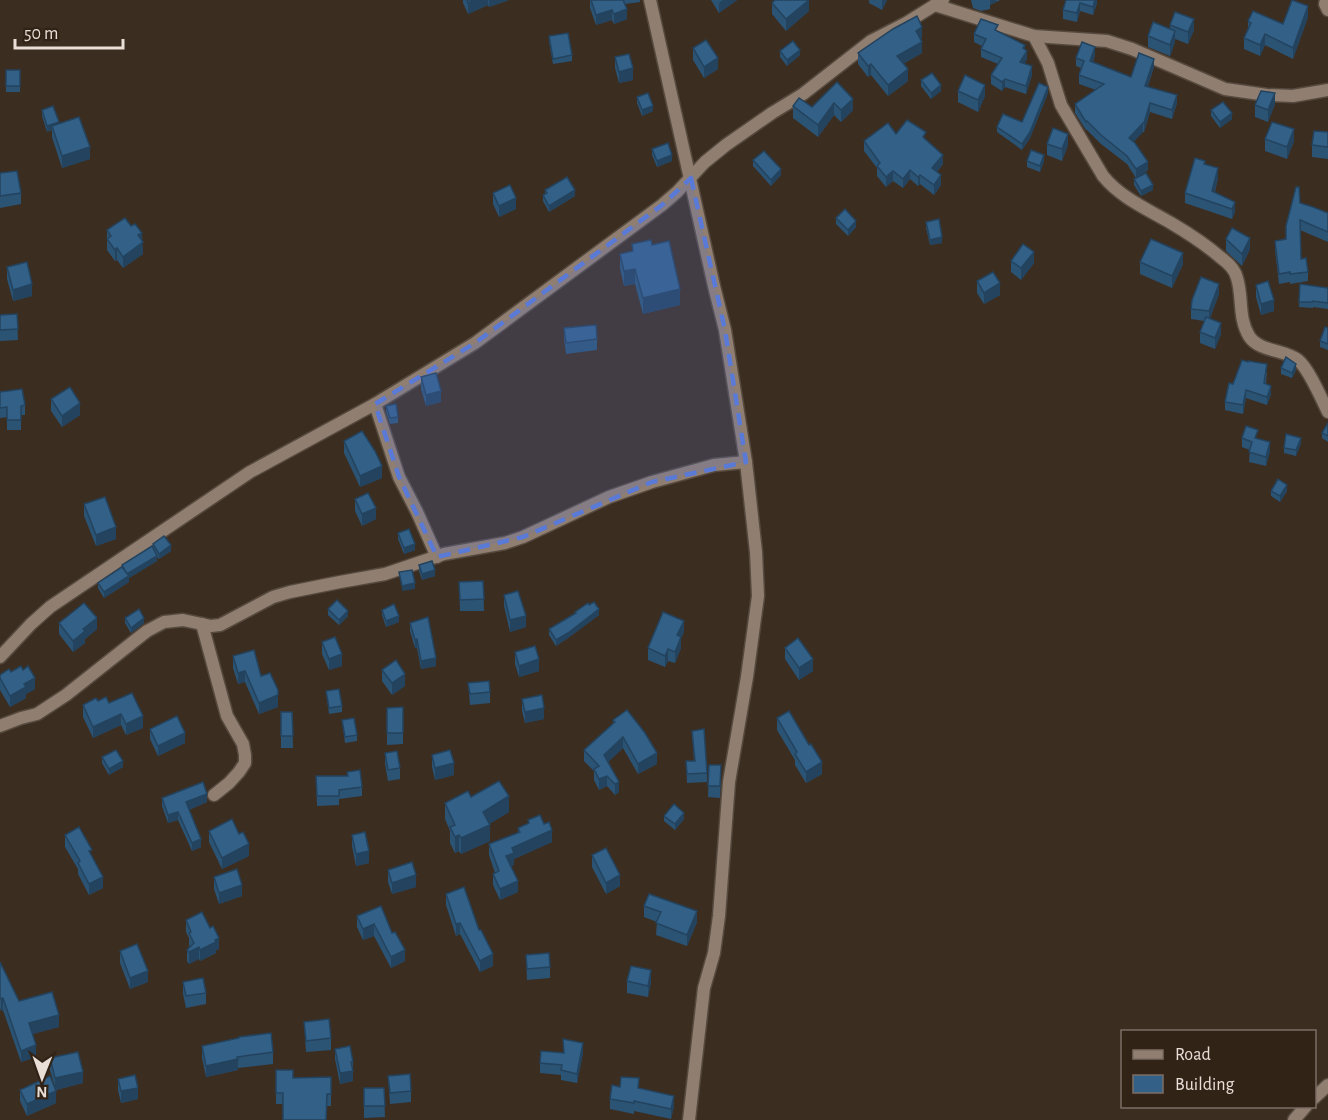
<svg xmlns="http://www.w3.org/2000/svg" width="1328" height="1120" viewBox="0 0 1328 1120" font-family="'Alegreya Sans',sans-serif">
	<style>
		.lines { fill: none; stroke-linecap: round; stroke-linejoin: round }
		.street-casing { stroke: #564a3f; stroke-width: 15 }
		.street { stroke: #907e70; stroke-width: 12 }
		.wall { fill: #2b5374 }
		.shaded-wall { fill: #23435e }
		.building { fill: #326087; stroke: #23435e; stroke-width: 1.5 }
		.marked { fill: #5a7ad8; fill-opacity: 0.2; stroke: #5a7ad8; stroke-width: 4.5; stroke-dasharray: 12 8; stroke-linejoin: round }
	</style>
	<rect width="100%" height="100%" fill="#3c2d21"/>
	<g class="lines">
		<defs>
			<g id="street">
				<path d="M650 0 714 286 725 330 746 462 756 552 758 596 747 677 729 782 719 916 714 953 704 988 689 1120"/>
				<path d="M1326 0 1325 4 1328 10"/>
				<path d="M935 5 1034 36 1107 41 1132 49 1225 89 1267 95 1293 96 1328 90"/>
				<path d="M1034 36 1048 63 1061 105 1103 176C1121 198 1147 209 1171 223 1188 233 1205 244 1220 257 1227 262 1235 269 1237 278 1243 297 1238 318 1249 336 1259 352 1284 349 1298 360 1309 369 1321 398 1328 412"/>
				<path d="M375 404 399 477 417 512 437 557"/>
				<path d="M202 624 227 716 243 744 245 755V763L239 772 229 783 214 795"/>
				<path d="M0 657 31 624 50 607 250 472 375 404 475 343 662 205 677 192 705 162 726 145 772 113 803 94 871 41 906 23 943 0"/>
				<path d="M0 726 21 718 37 714 66 695 147 631 164 622 183 620 211 626 220 625 273 597 290 592 340 582 385 574 444 554 505 543 523 537 609 497 652 482 714 465 746 462"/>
				<path d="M1314 1098 1328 1085"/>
				<path d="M1294 1120 1306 1106"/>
			</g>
		</defs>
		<use href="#street" class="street-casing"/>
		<use href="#street" class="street"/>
	</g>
	<g class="wall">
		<path d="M463 0H509L489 7 488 5 468 14 463 3Z"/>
		<path d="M590 0H640V2L625 4 627 19 614 24 612 20 596 25 590 8Z"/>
		<path d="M711 0H737L719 13Z"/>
		<path d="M809 0V11L786 31 772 14V3Z"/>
		<path d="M869 0H887L882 10 869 3Z"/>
		<path d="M971 0H1000L997 2 996 1V2L990 5V9L981 11 973 8Z"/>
		<path d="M1066 0H1097V3L1093 15 1080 11 1077 22 1063 19V10Z"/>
		<path d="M1308 17 1293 59 1265 45 1260 56 1244 49V38L1248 28V21L1283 24Z"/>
		<path d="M1170 25 1194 30 1188 44 1175 39V42L1170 56 1148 47V36L1170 29Z"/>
		<path d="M998 32 1025 50 1027 59 1024 64 1032 75 1026 94 1005 87 1002 91 991 84V75L998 64 981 57V49L982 46 974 42V34Z"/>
		<path d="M549 36 572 55V61L553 64 549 42Z"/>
		<path d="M922 38 920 39 922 53 903 64 908 81 888 96 871 75 868 77 858 64V53Z"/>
		<path d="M693 48 718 69 704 78 693 60Z"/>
		<path d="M780 51 800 55 787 66 780 57Z"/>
		<path d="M1095 55 1093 62 1131 77 1154 67 1148 86 1177 103 1172 119 1150 112 1144 132H1143L1133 142 1148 170 1136 178 1127 164 1101 144 1087 130H1086L1075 113V104L1096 90 1079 84V75L1081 68 1076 66V58Z"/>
		<path d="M615 57 633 80 619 83 615 68Z"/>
		<rect x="6" y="70" width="14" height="22"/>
		<path d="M921 80 941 91 931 99 921 86Z"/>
		<path d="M837 82 853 110 841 122 834 115 818 137 793 118V106L812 107Z"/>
		<path d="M958 91 985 96 978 112 958 102Z"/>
		<path d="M1048 93 1030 138 1022 150 997 132V127L1022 122Z"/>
		<path d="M637 97 653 111 642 116 637 103Z"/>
		<path d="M1275 104 1268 122 1255 117V105Z"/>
		<path d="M42 110 59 123 90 159 62 168 52 137V130L47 132 42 116Z"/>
		<path d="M1211 110 1232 119 1220 128 1211 116Z"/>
		<path d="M1328 132V159L1312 157V145Z"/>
		<path d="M896 134 926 140 943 164 937 172 941 185 934 195 920 184 918 186 910 179 903 188 893 181 886 187 877 176V168L864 151V141Z"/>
		<path d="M1265 139 1294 141 1287 159 1265 151Z"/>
		<path d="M1047 144 1068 145 1062 161 1047 155Z"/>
		<path d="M652 149 672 161 657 167 652 155Z"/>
		<path d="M753 160 781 175 771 186 753 166Z"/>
		<path d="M1027 161H1044L1040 172 1027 167Z"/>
		<path d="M1205 165 1218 178 1215 192 1235 212 1232 219 1185 203V193Z"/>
		<path d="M0 173 21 193V204L0 208Z"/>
		<path d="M1134 179 1153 190 1141 196 1134 185Z"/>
		<path d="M545 190 575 196 549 212 543 201V195L545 194Z"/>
		<path d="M493 193 516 209 499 217 493 204Z"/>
		<path d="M1300 203 1328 213V242L1300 230 1301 259 1308 272V281L1290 284V282L1279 284 1275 250V241L1286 239Z"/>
		<path d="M836 218 856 227 848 236 836 224Z"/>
		<path d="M926 222 942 243 930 245 926 228Z"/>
		<path d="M107 230 142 241 143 254 123 268 117 260 115 261 107 250Z"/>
		<path d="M1226 239 1250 249 1242 266 1226 251Z"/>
		<path d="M632 244 680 305 643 314 635 284 624 286 620 269V254L632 251Z"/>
		<path d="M1011 261 1034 263 1021 280 1011 272Z"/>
		<path d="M1140 262 1183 264 1172 288 1140 274Z"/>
		<path d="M7 267 32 296 13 301 7 279Z"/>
		<path d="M977 281 1000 295 984 304 977 293Z"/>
		<path d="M1300 284 1328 288V309L1313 307V308L1299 307Z"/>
		<path d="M1256 285 1274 311 1261 315 1256 297Z"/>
		<path d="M1219 294 1210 318 1221 334 1215 349 1200 343V332L1204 321 1191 319V309Z"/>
		<path d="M17 314 18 340 0 341V315Z"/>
		<path d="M564 328 597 339V350L566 354 564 339Z"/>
		<path d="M1328 328V350L1320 347V341Z"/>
		<path d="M1281 368 1296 370 1292 378 1281 374Z"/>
		<path d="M1267 372 1266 383 1271 394 1267 405 1246 398 1243 414 1225 410V402L1233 384Z"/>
		<path d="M421 377 441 402 426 406 421 389Z"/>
		<path d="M0 392 25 405V415H21V430H7V417L0 418Z"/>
		<path d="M51 399 80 415 62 427 51 411Z"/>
		<path d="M386 406 398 417V423L390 424 386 412Z"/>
		<path d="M1328 423V442L1322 438V433Z"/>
		<path d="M1242 438 1258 439 1270 451 1266 466 1249 462 1250 450 1242 447Z"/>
		<path d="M344 441 382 478 360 487 344 453Z"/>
		<path d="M1301 443 1296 456 1284 453V448Z"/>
		<path d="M1271 491H1287L1280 502 1271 496Z"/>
		<path d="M355 499 376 519 362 526 355 511Z"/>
		<path d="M84 504 116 539 96 546 84 516Z"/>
		<path d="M398 533 415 550 404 554 398 539Z"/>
		<path d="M153 544 171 551 159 559 157 557V561L129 578V582L104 598 98 588V583L122 567V565L153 548Z"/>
		<path d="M419 565 435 576 422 580 419 571Z"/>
		<path d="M483 581 484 611H460L459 582Z"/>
		<path d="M504 595 526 627 510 632 504 606Z"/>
		<path d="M328 609 348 616 339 625 328 615Z"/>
		<path d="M382 610 399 622 386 627 382 615Z"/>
		<path d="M575 612 599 615 568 638 556 646 549 635V629L575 614Z"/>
		<path d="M125 618 144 623 131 633 125 623Z"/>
		<path d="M59 623 97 629 85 639V643L73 652 59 634Z"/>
		<path d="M410 623 436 666 421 669 417 648H415L410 631Z"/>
		<path d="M684 632 681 638V648L675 663 668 661 665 667 648 660V648Z"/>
		<path d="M322 642 342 666 329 670 322 654Z"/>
		<path d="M785 648 813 671 799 680 785 659Z"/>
		<path d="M515 652 539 671 519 677 515 664Z"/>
		<path d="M233 656 261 676 278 707 259 714 245 682 238 684 233 668Z"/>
		<path d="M23 670 35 689 26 694V698L10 707 0 690V675Z"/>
		<path d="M382 670 405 686 392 695 382 681Z"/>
		<path d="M468 683 490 692V703L470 705Z"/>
		<path d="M326 691 342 706V712L329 714Z"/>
		<path d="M522 699 544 719 525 723 522 711Z"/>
		<path d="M98 701 109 703 143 728 126 735 121 725 93 738 83 717V705Z"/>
		<path d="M403 707V744L387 745V708Z"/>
		<path d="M281 712H292L293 748H281Z"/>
		<path d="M777 718 822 774 806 783 795 765V760L777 730Z"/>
		<path d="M342 720 357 735V741L345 743Z"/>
		<path d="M613 720 657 764 638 774 623 748 608 762 619 792 615 795 607 786 599 790 594 780V771L584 761V750L613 723Z"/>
		<path d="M150 729 185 743 158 756 150 739Z"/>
		<path d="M692 731 707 773V782L687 783 686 761H694Z"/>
		<path d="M385 753 400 768V779L388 781 385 764Z"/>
		<path d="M432 755 454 775 435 780 432 767Z"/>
		<path d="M102 757 123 767 109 775 102 763Z"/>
		<path d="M709 765 721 777 720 798 708 797Z"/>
		<path d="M316 776 362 787V796L339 799V805L317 806Z"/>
		<path d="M471 797 509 812 489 824 490 841 461 854 459 851 455 853 450 843V831L445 819V803Z"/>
		<path d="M162 798 207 802 189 810 201 847 192 851 178 820 168 823 162 806Z"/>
		<path d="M664 816 684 819 675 830 664 821Z"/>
		<path d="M528 820 552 842 514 859V865L511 866 518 892 500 900 493 885V874L495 873 489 855V844L518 833V828L528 824Z"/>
		<path d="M209 831 249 856 222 869 209 842Z"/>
		<path d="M65 835 92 856 103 888 89 895 78 874V869L65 847Z"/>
		<path d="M352 835 369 863 356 866 352 846Z"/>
		<path d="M592 855 620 886 606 894 592 867Z"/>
		<path d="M388 870 416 887 392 894 388 882Z"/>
		<path d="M214 877 242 896 219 904 214 889Z"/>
		<path d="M446 894 479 930 493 966 480 972 460 934 456 936 446 905Z"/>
		<path d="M644 906 697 922 687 946 656 935 657 922 644 917Z"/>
		<path d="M357 916 392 933 405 961 391 968 374 936 363 940 357 927Z"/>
		<path d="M186 920 219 949 216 950V953L200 961 199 959 189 964 187 961V950L190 947 189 945V938L186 932Z"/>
		<path d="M120 951 148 982 130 989 120 963Z"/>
		<path d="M526 955 550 967V978L527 980Z"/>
		<path d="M0 962 19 1001 59 1027 32 1034 36 1057 21 1062 3 1010 1 1011 0 1008Z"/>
		<path d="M627 981 651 982 648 997 627 993Z"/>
		<path d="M183 982 206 993V1004L186 1008 183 994Z"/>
		<path d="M304 1022 331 1038V1050L306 1052Z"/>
		<path d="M202 1046 273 1052V1064L238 1068V1070L206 1077 202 1058Z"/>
		<path d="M335 1049 353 1062V1081L340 1084 335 1059Z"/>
		<path d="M563 1053H583L577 1083 561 1080V1075L540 1073V1063Z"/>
		<path d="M50 1058 83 1083 56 1090V1103L27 1116 20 1101V1090L55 1087 50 1070Z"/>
		<path d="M276 1070 293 1078 331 1077V1106H327L326 1120H283V1104H276Z"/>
		<path d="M388 1076 411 1091V1102L390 1104Z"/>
		<path d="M118 1079 138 1099 121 1103 118 1090Z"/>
		<path d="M620 1087 639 1088 674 1106 671 1119 634 1111V1114L610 1109V1099Z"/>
		<path d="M364 1088H384L385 1117 364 1118Z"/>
	</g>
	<g class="shaded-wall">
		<path d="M475 0H488V5L468 14V3Z"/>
		<path d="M489 0H509L489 7Z"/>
		<path d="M723 0H737L719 13V3Z"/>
		<path d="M809 0V11L786 31V19Z"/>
		<path d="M882 0H887L882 10Z"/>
		<path d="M990 0H996V2L990 5Z"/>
		<path d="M1095 0H1097V3L1093 15V7Z"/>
		<path d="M1080 3V11L1077 22V13Z"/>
		<path d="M1308 6V17L1293 59V48Z"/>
		<path d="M627 9V19L614 24V14Z"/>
		<path d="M612 10V20L596 25V15Z"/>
		<path d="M1194 19V30L1188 44V32Z"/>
		<path d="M922 27V38L916 42V31Z"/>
		<path d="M1175 31V42L1170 56V45Z"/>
		<path d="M1265 34V45L1260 56V45Z"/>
		<path d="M922 42V53L897 67V56Z"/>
		<path d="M1025 45V53L1027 51V59L1020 71V62L1023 48Z"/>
		<path d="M1095 47V55L1090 70V61Z"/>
		<path d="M800 50V55L787 66V60Z"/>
		<path d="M718 58V69L704 78V67Z"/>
		<path d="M1154 59V67L1145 94V86Z"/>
		<path d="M871 64V75L868 77V66Z"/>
		<path d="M1032 66V75L1026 94V86Z"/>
		<path d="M633 68V80L619 83V72Z"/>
		<path d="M908 69V81L888 96V85Z"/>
		<path d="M1005 79V87L1002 91V82Z"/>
		<path d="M941 85V91L931 99V93Z"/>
		<path d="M985 85V96L978 112V100Z"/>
		<path d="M1048 87V93L1030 138 1022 150V144Z"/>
		<path d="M1275 93V104L1268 122V110Z"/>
		<path d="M1177 95V103L1172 119V110Z"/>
		<path d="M853 99V110L841 122V110Z"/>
		<path d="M834 103V115L818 137V125Z"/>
		<path d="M1150 103V112L1144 132V123Z"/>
		<path d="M653 106V111L642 116V110Z"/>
		<path d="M1232 113V119L1220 128V122Z"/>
		<path d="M59 122V128L52 126V130L47 132V126Z"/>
		<path d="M1143 123V132L1129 147V138Z"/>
		<path d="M1294 129V141L1287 159V147Z"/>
		<path d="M1068 134V145L1062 161V149Z"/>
		<path d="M90 147V159L62 168V156Z"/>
		<path d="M672 155V161L657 167V161Z"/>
		<path d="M943 155V164L932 178V168Z"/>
		<path d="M1044 155V161L1040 172V166Z"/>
		<path d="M1148 162V170L1136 178V169Z"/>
		<path d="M1218 168V178L1212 201V191Z"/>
		<path d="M781 169V175L771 186V180Z"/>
		<path d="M910 170V179L903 188V179Z"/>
		<path d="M893 171V181L886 187V177Z"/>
		<path d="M920 175V184L918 186V177Z"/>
		<path d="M941 175V185L934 195V185Z"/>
		<path d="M1153 185V190L1141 196V191Z"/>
		<path d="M575 190V196L549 212V206Z"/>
		<path d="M516 198V209L499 217V206Z"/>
		<path d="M1235 202V212L1232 219V209Z"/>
		<path d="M856 221V227L848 236V230Z"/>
		<path d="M142 233 143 254 123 268V257L138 235Z"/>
		<path d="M942 237V243L930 245V240Z"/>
		<path d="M1250 238V249L1242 266V254Z"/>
		<path d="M117 248V260L115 261V250Z"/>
		<path d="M1034 252V263L1021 280V268Z"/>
		<path d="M1183 253V264L1172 288V276Z"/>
		<path d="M635 269V284L624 286V271Z"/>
		<path d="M1000 283V295L984 304V293Z"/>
		<path d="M32 284V296L13 301V290Z"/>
		<path d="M1219 284V294L1209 321V311Z"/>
		<path d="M680 289V305L643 314V298Z"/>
		<path d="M1274 300V311L1261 315V304Z"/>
		<path d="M1221 323V334L1215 349V338Z"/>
		<path d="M1296 364V370L1292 378V373Z"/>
		<path d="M1271 386V394L1267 405V397Z"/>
		<path d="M1246 390V398L1243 414V405Z"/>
		<path d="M441 391V402L426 406V395Z"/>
		<path d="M80 403V415L62 427V416Z"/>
		<path d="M1301 438V443L1296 456V450Z"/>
		<path d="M1270 442V451L1266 466V457Z"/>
		<path d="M382 466V478L360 487V476Z"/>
		<path d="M1287 485V491L1280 502V496Z"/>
		<path d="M376 508V519L362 526V514Z"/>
		<path d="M116 527V539L96 546V535Z"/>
		<path d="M415 544V550L404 554V548Z"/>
		<path d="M171 545V551L159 559V554Z"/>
		<path d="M157 556V561L129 578V582L104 598V592L127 574Z"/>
		<path d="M435 570V576L422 580V574Z"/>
		<path d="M415 583V589L402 591V586Z"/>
		<path d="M599 609V615L568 638 556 646V640Z"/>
		<path d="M348 611V616L339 625V620Z"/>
		<path d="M399 616V622L386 627V621Z"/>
		<path d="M526 616V627L510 632V620Z"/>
		<path d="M97 618V629L85 639V643L73 652V641L83 629Z"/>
		<path d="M144 618V623L131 633V628Z"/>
		<path d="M684 621V632L681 638V648L675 663V652L677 635Z"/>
		<path d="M417 639V648H415V640Z"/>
		<path d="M668 649V661L665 667V656Z"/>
		<path d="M342 654V666L329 670V659Z"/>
		<path d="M436 658V666L421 669V661Z"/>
		<path d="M539 659V671L519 677V666Z"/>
		<path d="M813 659V671L799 680V668Z"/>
		<path d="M245 671V682L238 684V673Z"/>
		<path d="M405 674V686L392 695V683Z"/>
		<path d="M35 678V689L26 694V698L10 707V696L24 684Z"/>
		<path d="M278 695V707L259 714V703Z"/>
		<path d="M544 708V719L525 723V712Z"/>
		<path d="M121 714V725L93 738V727Z"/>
		<path d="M143 716V728L126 735V724Z"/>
		<path d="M185 733V743L158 756V746Z"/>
		<path d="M623 737V748L604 766V755Z"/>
		<path d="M657 753V764L638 774V764Z"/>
		<path d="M123 761V767L109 775V769Z"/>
		<path d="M822 762V774L806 783V772Z"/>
		<path d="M454 763V775L435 780V768Z"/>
		<path d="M607 776V786L599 790V779Z"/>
		<path d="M619 782V792L615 795V784Z"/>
		<path d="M207 794V802L186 811V802Z"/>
		<path d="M509 796V812L483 828V812Z"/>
		<path d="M178 812V820L168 823V815Z"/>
		<path d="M684 813V819L675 830V824Z"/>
		<path d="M490 825V841L461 854V838Z"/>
		<path d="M552 830V842L514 859V865L506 867V856L512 848Z"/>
		<path d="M459 835V851L455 853V837Z"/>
		<path d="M201 839V847L192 851V843Z"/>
		<path d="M249 844V856L222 869V858Z"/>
		<path d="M369 851V863L356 866V854Z"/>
		<path d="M416 875V887L392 894V883Z"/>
		<path d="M620 875V886L606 894V883Z"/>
		<path d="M103 877V888L89 895V884Z"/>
		<path d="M518 881V892L500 900V889Z"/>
		<path d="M242 885V896L219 904V893Z"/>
		<path d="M697 911V922L687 946V935Z"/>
		<path d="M460 923V934L456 936V924Z"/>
		<path d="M374 924V936L363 940V929Z"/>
		<path d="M219 938V949L216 950V953L200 961V950Z"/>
		<path d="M199 947V959L189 964V952Z"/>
		<path d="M405 950V961L391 968V957Z"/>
		<path d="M493 954V966L480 972V961Z"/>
		<path d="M651 970V982L648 997V986Z"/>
		<path d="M148 971V982L130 989V978Z"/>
		<path d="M3 998V1010L1 1011V999Z"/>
		<path d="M59 1015V1027L29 1035V1023Z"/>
		<path d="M583 1043V1053L577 1083V1074Z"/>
		<path d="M36 1045V1057L21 1062V1051Z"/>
		<path d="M238 1059V1070L206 1077V1066Z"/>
		<path d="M353 1071V1081L340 1084V1073Z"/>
		<path d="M83 1072V1083L55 1090V1078Z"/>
		<path d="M138 1088V1099L121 1103V1091Z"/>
		<path d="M56 1091V1103L27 1116V1104Z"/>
		<path d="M674 1096V1106L671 1119V1109Z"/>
	</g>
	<g class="building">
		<path d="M467 0H475L468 3Z"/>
		<path d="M591 0H623L627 9 614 14 612 10 596 15Z"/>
		<path d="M775 0H809L786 19 772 3Z"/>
		<path d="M1066 0H1095L1093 7 1080 3 1077 13 1063 10Z"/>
		<path d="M1292 0 1308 6 1293 48 1265 34 1260 45 1244 38 1251 23 1248 21 1253 11 1283 24Z"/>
		<path d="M1175 12 1194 19 1188 32 1170 25Z"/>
		<path d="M917 16 922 27 916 31 922 42 897 56 908 69 888 85 871 64 868 66 858 53 893 29Z"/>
		<path d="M981 19 998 25 995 30 1025 45 1023 48 1027 51 1020 62 1032 66 1026 86 1005 79 1002 82 991 75 1002 58 981 49 986 39 974 34Z"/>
		<path d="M1153 22 1175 31 1170 45 1148 36Z"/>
		<path d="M568 33 572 55 553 59 549 36Z"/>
		<path d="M706 40 718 58 704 67 693 48Z"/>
		<path d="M793 41 800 50 787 60 780 51Z"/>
		<path d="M1082 42 1095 47 1090 61 1131 77 1139 53 1154 59 1145 86 1177 95 1172 110 1150 103 1144 123H1143L1129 138 1135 143 1148 162 1136 169 1127 156 1101 135 1087 121 1086 122 1075 104 1104 84 1079 75 1084 61 1076 58Z"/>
		<path d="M629 54 633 68 619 72 615 57Z"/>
		<rect x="6" y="70" width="14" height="16"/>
		<path d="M932 73 941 85 931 93 921 80Z"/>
		<path d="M965 75 985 85 978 100 958 91Z"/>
		<path d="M837 82 853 99 841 110 834 103 818 125 793 106 799 98 812 107Z"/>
		<path d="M1039 83 1048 87 1030 132 1022 144 997 127 1003 114 1022 122Z"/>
		<path d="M1261 91 1275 93 1268 110 1255 105Z"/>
		<path d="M648 93 653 106 642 110 637 97Z"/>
		<path d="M1223 102 1232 113 1220 122 1211 110Z"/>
		<path d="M53 106 59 122 47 126 42 110Z"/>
		<path d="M79 117 90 147 62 156 52 126Z"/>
		<path d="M907 120 926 132 923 137 943 155 932 168 941 175 934 185 920 175 918 177 910 170 903 179 893 171 886 177 877 166 880 163 864 141 888 123 896 134Z"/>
		<path d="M1272 122 1294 129 1287 147 1265 139Z"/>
		<path d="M1053 128 1068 134 1062 149 1047 144Z"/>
		<path d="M1314 131 1328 132V147L1312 145Z"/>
		<path d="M668 143 672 155 657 161 652 149Z"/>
		<path d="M1031 150 1044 155 1040 166 1027 161Z"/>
		<path d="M764 151 781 169 771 180 753 160Z"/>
		<path d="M1195 158 1205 161 1204 164 1218 168 1212 191 1235 202 1232 209 1185 193Z"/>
		<path d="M17 171 21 193 0 196V173Z"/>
		<path d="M1146 173 1153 185 1141 191 1134 179Z"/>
		<path d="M567 177 575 190 549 206 543 195 547 193 545 190Z"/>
		<path d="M510 185 516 198 499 206 493 193Z"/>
		<path d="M1296 187H1299L1300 203 1313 207 1328 213V232L1300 220 1301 259 1306 258 1308 272 1290 274V272L1279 274 1275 241 1286 239V226Z"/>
		<path d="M845 209 856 221 848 230 836 218Z"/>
		<path d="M125 218 131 226 135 224 142 233 138 235 143 242 123 257 117 248 115 250 107 239 111 236 107 230Z"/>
		<path d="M939 219 942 237 930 240 926 222Z"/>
		<path d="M1232 228 1250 238 1242 254 1226 239Z"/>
		<path d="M1151 239 1183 253 1172 276 1140 262Z"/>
		<path d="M651 240 652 245 669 241 680 289 643 298 635 269 624 271 620 254 633 251 632 244Z"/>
		<path d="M1023 244 1034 252 1021 268 1011 261Z"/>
		<path d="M27 262 32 284 13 290 7 267Z"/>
		<path d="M993 272 1000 283 984 293 977 281Z"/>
		<path d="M1201 277 1219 284 1209 311 1191 309 1192 300Z"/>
		<path d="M1268 281 1274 300 1261 304 1256 285Z"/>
		<path d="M1300 284 1328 288V303L1313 301V302H1299Z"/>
		<path d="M17 314 18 329 0 330V315Z"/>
		<path d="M1206 317 1221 323 1215 338 1200 332Z"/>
		<path d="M596 325 597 339 566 343 564 328Z"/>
		<path d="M1325 327 1328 328V344L1320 341Z"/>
		<path d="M1286 357 1296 364 1292 373 1281 368Z"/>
		<path d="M1242 360 1248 362V361L1267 364 1264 383 1271 386 1267 397 1246 390 1243 405 1225 402 1229 383 1233 384Z"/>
		<path d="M436 373 441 391 426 395 421 377Z"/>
		<path d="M70 387 80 403 62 416 51 399Z"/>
		<path d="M22 389 25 405 21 406V420H7V407L0 408V392Z"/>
		<path d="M396 404 398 417 390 418 386 406Z"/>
		<path d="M1328 423V436L1322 433Z"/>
		<path d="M1246 426 1258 430 1255 438 1270 442 1266 457 1249 452 1252 442 1242 438Z"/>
		<path d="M362 431 375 451 382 466 360 476 344 441Z"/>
		<path d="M1286 434 1301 438 1296 450 1284 448Z"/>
		<path d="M1278 479 1287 485 1280 496 1271 491Z"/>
		<path d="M368 493 376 508 362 514 355 499Z"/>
		<path d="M105 497 116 527 96 535 84 504Z"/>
		<path d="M409 529 415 544 404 548 398 533Z"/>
		<path d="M164 536 171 545 159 554 153 544Z"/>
		<path d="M152 546 157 556 127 574 122 565Z"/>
		<path d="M432 561 435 570 422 574 419 565Z"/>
		<path d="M122 567 129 576 104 592 98 583Z"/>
		<path d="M412 570 415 583 402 586 399 572Z"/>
		<path d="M483 581 484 599 460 600 459 582Z"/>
		<path d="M518 591 526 616 510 620 504 595Z"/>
		<path d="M337 600 348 611 339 620 328 609Z"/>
		<path d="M594 602 599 609 568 633 556 640 549 629 576 613 575 612 588 603 589 605Z"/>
		<path d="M84 603 97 618 83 629 85 631 73 641 59 623Z"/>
		<path d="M394 604 399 616 386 621 382 610Z"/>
		<path d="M139 609 144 618 131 628 125 618Z"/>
		<path d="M663 612 684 621 677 635 681 637 675 652 668 649 665 656 648 648Z"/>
		<path d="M428 617 436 658 421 661 417 639 415 640 410 623Z"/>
		<path d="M335 637 342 654 329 659 322 642Z"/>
		<path d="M798 638 813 659 799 668 785 648Z"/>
		<path d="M535 646 539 659 519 666 515 652Z"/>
		<path d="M254 650 261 676 270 673 278 690V695L259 703 245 671 238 673 233 656Z"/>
		<path d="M396 660 405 674 392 683 382 670Z"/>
		<path d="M21 666 23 670 28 666 35 678 24 684 26 687 10 696 0 678V675L9 669 11 672Z"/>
		<path d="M489 681 490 692 470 694 468 683Z"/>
		<path d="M339 689 342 706 329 708 326 691Z"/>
		<path d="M132 693 143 716 126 724 121 714 93 727 83 705 96 698 98 701 106 697 109 703Z"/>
		<path d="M542 695 544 708 525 712 522 699Z"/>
		<path d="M403 707V733H387V708Z"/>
		<path d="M627 710 645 733 657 753 638 764 623 737 604 755 619 782 615 784 607 776 599 779 594 769 599 766 584 750 615 722 613 720Z"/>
		<path d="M789 711 809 745 811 744 822 762 806 772 795 754 797 752 777 718Z"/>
		<path d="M281 712H292L293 736H281Z"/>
		<path d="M177 716 185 733 158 746 150 729Z"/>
		<path d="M354 718 357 735 345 737 342 720Z"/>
		<path d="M704 729 707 773 687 774 686 761H695L692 731Z"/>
		<path d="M116 750 123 761 109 769 102 757Z"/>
		<path d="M450 750 454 763 435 768 432 755Z"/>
		<path d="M397 751 400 768 388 770 385 753Z"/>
		<path d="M709 765H721L720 786H708Z"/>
		<path d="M360 770 362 787 339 790V796H317L316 776H348L347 772Z"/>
		<path d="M499 781 509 796 483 812 490 825 461 838 459 835 455 837 450 827 455 825 445 803 468 791 471 797Z"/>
		<path d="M203 782 207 794 186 802 201 839 192 843 178 812 168 815 162 798Z"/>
		<path d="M674 804 684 813 675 824 664 816Z"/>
		<path d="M540 815 544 824 549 822 552 830 512 848 514 853 506 856 518 881 500 889 493 874 499 871 489 844 520 832 518 828 529 823 528 820Z"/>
		<path d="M232 819 239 834 243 832 249 844 222 858 209 831Z"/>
		<path d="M79 827 92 850 89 851 103 877 89 884 78 863 80 861 65 835Z"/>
		<path d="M365 832 369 851 356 854 352 835Z"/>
		<path d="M606 848 620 875 606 883 592 855Z"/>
		<path d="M412 862 416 875 392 883 388 870Z"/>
		<path d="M237 869 242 885 219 893 214 877Z"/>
		<path d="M464 887 479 930H481L493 954 480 961 460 923 456 924 446 894Z"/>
		<path d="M649 894 697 911 687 935 656 923 661 912 644 906Z"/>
		<path d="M381 906 392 933 395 932 405 950 391 957 374 924 363 929 357 916Z"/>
		<path d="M202 912 210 928 213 926 219 938 215 940 216 942 200 950 199 947 189 952 187 950 194 943 189 933 191 932 186 920Z"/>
		<path d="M137 944 148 971 130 978 120 951Z"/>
		<path d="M549 953 550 967 527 969 526 955Z"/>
		<path d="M0 962 19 1001 52 992 59 1015 29 1023 36 1045 21 1051 3 998 1 999 0 997Z"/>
		<path d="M631 966 651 970 648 986 627 981Z"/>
		<path d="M203 978 206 993 186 996 183 982Z"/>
		<path d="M329 1019 331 1038 306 1041 304 1022Z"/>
		<path d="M271 1033 273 1052 237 1057 238 1059 206 1066 202 1046 239 1038V1037Z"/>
		<path d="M563 1039 583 1043 577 1074 561 1070 562 1065 540 1063 541 1051 564 1053Z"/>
		<path d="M350 1046 353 1062H351L353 1071 340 1073 335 1049Z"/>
		<path d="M78 1052 83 1072 55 1078 50 1058Z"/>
		<path d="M276 1070H293V1078L331 1077V1094H327L326 1120H283V1093H276Z"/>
		<path d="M410 1074 411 1091 390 1093 388 1076Z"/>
		<path d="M135 1075 138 1088 121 1091 118 1079Z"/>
		<path d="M50 1076 56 1091 27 1104 20 1090Z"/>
		<path d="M621 1077 639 1078 638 1088 674 1096 671 1109 634 1101V1103L610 1099 612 1085 620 1087Z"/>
		<path d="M364 1088H384L385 1106H364Z"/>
	</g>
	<path class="marked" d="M691 178 725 330 746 462 652 482 523 537 437 557 399 477 375 404 475 343 662 205Z"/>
	<rect x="1121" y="1030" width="195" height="78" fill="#322317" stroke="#7b6e64" stroke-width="1.5"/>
	<rect x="1133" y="1050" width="30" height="9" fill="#907e70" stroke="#7b6e64" stroke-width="1.5"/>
	<text x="1175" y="1060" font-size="18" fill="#e9dfd7">Road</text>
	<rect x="1133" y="1075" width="30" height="18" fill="#326087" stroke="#7b6e64" stroke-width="1.5"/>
	<text x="1175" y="1090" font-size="18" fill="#e9dfd7">Building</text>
	<g transform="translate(42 1078) rotate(181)" stroke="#322317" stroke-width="4.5" paint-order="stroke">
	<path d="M0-4.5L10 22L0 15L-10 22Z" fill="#e9dfd7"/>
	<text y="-9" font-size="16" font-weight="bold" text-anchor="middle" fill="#e9dfd7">N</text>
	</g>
	<path d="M15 39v9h108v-9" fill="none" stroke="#e9dfd7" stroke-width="3"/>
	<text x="24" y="39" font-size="18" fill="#e9dfd7" stroke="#322317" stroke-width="4.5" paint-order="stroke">50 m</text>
</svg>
